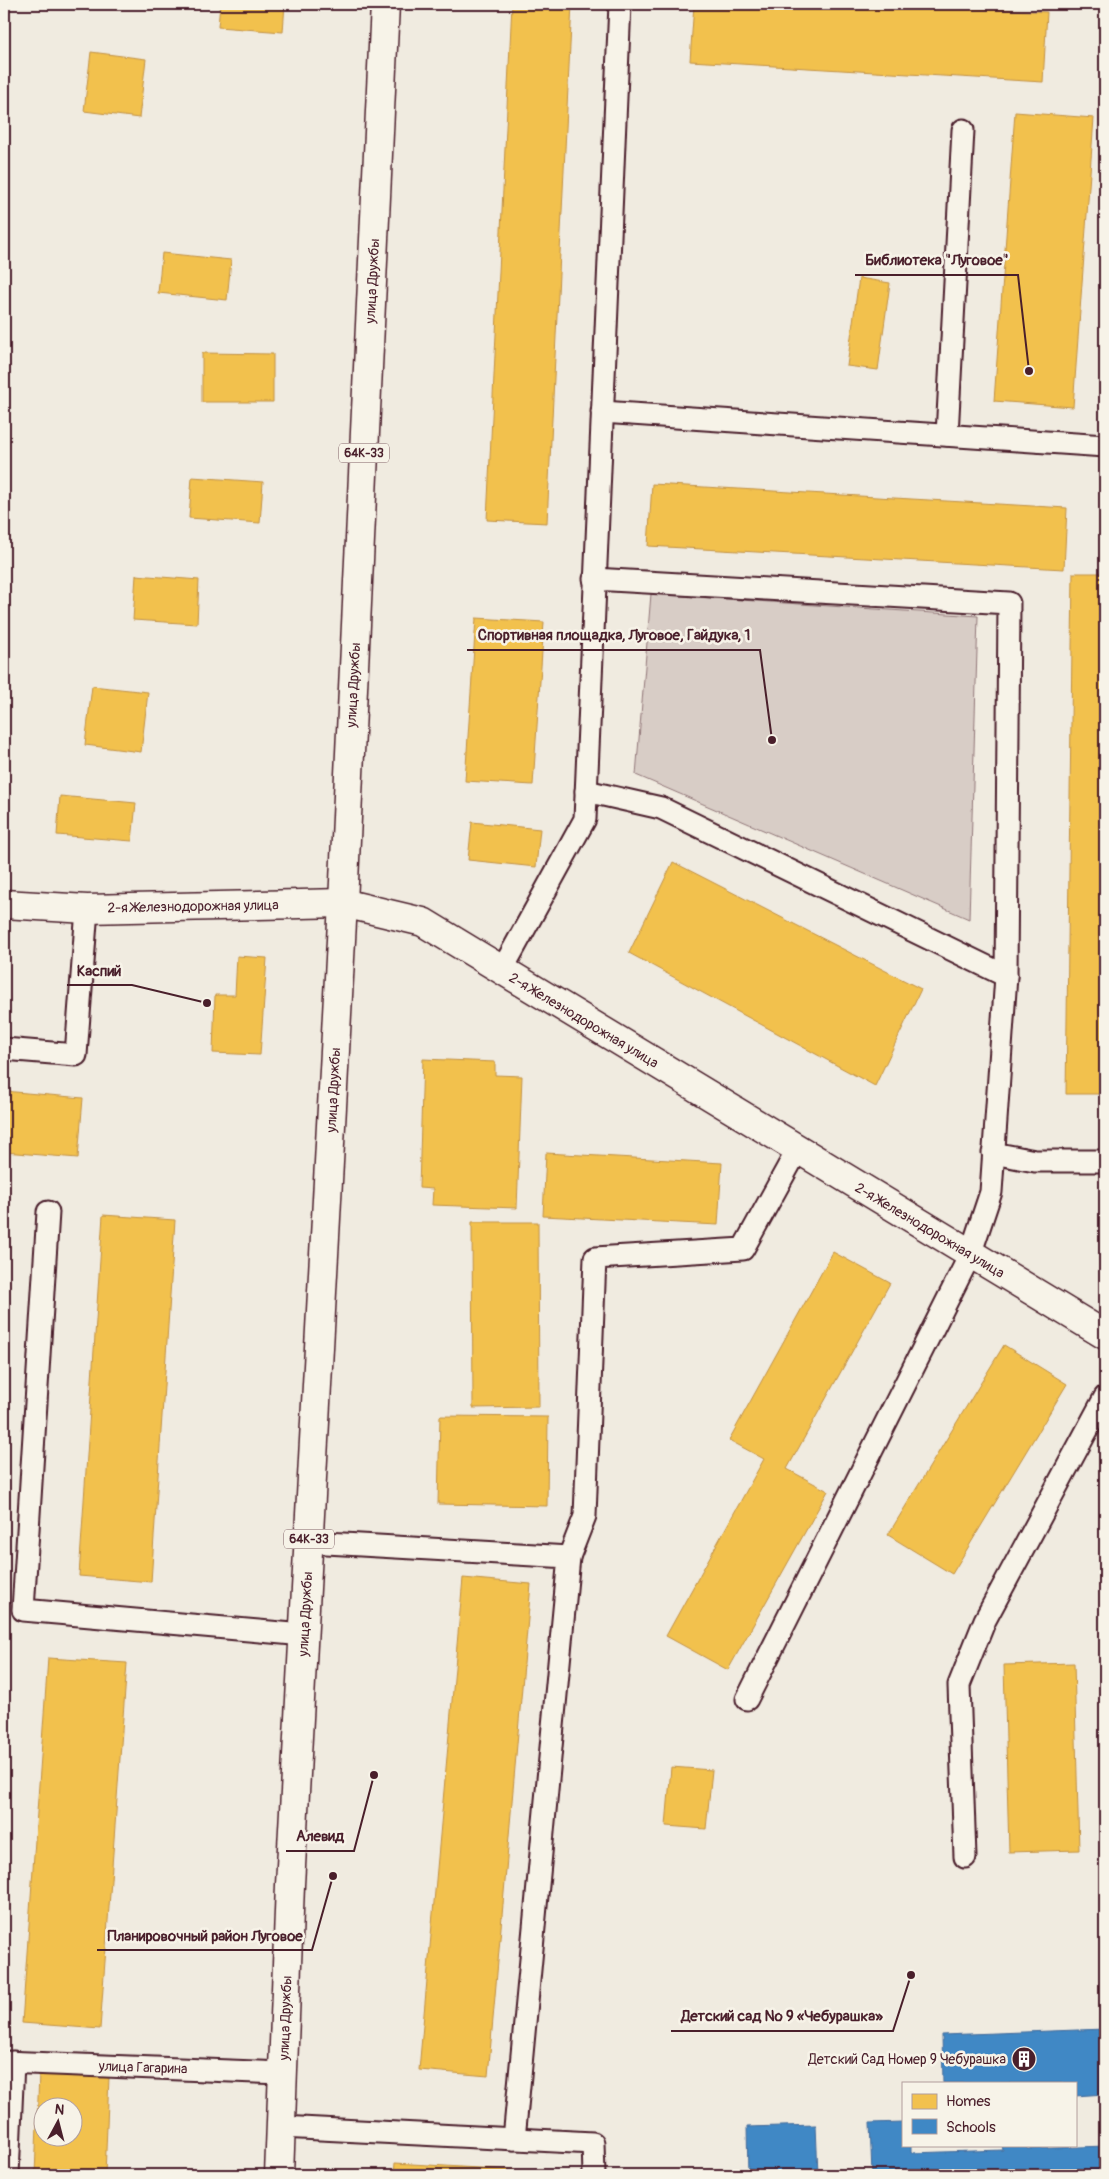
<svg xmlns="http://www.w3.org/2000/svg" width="1109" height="2179" viewBox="0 0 1109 2179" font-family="Pangolin,sans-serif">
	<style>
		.green { fill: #d8cdc6; stroke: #917678 }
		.homes { fill: #f2c14e; stroke: #c09044; fill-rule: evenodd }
		.schools { fill: #3f88c5; stroke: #426897 }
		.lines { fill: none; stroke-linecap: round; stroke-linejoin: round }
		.lane-casing { stroke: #4a1f2b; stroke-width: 25 }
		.street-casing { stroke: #4a1f2b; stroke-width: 31 }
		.primary-casing { stroke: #4a1f2b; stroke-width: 31 }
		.lane { stroke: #f7f3e8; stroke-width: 21 }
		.street { stroke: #f7f3e8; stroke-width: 28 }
		.primary { stroke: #f7f3e8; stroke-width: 28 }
		.labels { text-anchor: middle; stroke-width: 5; stroke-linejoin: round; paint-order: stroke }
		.shield { fill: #f7f3e8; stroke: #7e5f64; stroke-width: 1 }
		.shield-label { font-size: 12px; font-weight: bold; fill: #4a1f2b }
		.street-label { font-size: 14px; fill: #4a1f2b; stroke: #f7f3e8 }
		.poi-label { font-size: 14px; fill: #4a1f2b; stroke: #f7f3e8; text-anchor: end }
		.leader { fill: none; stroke: #4a1f2b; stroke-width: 2 }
		.callout-dot { fill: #4a1f2b; stroke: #f7f3e8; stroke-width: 2 }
		.callout-label { font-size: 15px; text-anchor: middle; font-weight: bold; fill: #4a1f2b; stroke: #f7f3e8; stroke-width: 5; stroke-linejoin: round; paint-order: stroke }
	</style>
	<rect width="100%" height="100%" fill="#f0ebe0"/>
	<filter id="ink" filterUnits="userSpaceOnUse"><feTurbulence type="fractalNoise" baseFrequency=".02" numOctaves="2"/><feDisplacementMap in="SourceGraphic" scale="10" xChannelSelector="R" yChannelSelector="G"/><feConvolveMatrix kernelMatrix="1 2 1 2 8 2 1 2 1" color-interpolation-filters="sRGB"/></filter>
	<g filter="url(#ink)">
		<path class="green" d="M651 594 978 616 969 919 636 775Z"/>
		<g class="homes">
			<path d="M220 4H285L283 32 218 27Z"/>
			<path d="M512 4H572L547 523 487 520Z"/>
			<path d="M694 4H909L1047 12 1043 82 690 61Z"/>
			<path d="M91 52 146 59 139 118 84 111Z"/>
			<path d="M1015 112 1094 118 1073 407 994 401Z"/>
			<path d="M162 253 231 260 227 300 158 293Z"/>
			<path d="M859 278 890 283 878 370 847 366Z"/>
			<path d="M202 353 273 354V402H202Z"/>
			<path d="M192 477 263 482 260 523 189 518Z"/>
			<path d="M652 484 1067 508 1064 569 648 546Z"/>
			<path d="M1073 573H1105V1094H1066Z"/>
			<path d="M136 575 199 580 197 624 133 620Z"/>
			<path d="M476 618 544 622 533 785 465 781Z"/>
			<path d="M92 686 148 692 141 752 85 745Z"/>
			<path d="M60 796 136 803 132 841 57 835Z"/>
			<path d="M472 822 540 829 536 867 468 860Z"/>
			<path d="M673 862 921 989 875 1086 629 953Z"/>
			<path d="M237 956 267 958 260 1055 213 1053 215 995H235Z"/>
			<path d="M423 1059 495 1062V1075L522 1076 517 1208 432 1205 433 1189 419 1188Z"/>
			<path d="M4 1091 83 1098 78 1158 4 1152Z"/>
			<path d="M546 1153 722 1163 718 1225 543 1216Z"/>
			<path d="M103 1215 175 1220 151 1582 79 1576Z"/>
			<path d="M472 1222H538L539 1407 473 1408Z"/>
			<path d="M833 1252 890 1283 787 1469 828 1491 728 1670 666 1636 764 1459 729 1440Z"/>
			<path d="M1004 1345 1067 1384 952 1574 888 1535Z"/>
			<path d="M440 1416 548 1417 547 1506 438 1504Z"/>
			<path d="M463 1578 531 1584 488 2076 419 2070Z"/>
			<path d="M48 1658 127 1663 100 2029 22 2023Z"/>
			<path d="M1074 1663 1079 1850 1009 1852 1004 1665Z"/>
			<path d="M671 1767 712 1770 706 1829 666 1826Z"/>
			<path d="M39 2073 109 2077 105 2175H35ZM42 2106H72V2136H42Z"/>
			<path d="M395 2163 561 2173V2175H394Z"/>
		</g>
		<g class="schools">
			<path d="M1105 2029V2094L1075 2096V2083H943L942 2035Z"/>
			<path d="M903 2122V2145H911V2153L1003 2150 1002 2145H1026L1027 2149 1105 2146V2175H872L870 2123Z"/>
			<path d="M816 2125 818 2175H748L747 2127Z"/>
		</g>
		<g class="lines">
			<defs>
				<g id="lane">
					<path d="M602 412 1105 446"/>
					<path d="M947 435 963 130"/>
					<path d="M594 579 1009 603 1006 976"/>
					<path d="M586 791 661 808 1006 976 991 1192 970 1255 747 1699"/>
					<path d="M502 970 585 819 620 4"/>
					<path d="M4 1049 76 1055 87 909"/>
					<path d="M993 1153 1035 1161H1105"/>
					<path d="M48 1212 23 1610 304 1635"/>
					<path d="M309 1542 569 1557 514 2139"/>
					<path d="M569 1557 585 1516 595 1258 743 1249 798 1149"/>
					<path d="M965 1857 959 1685 985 1620 1105 1397"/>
					<path d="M4 2062 283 2073"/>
					<path d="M281 2127 593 2143 594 2175"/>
					<path d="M8 2175 13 2062"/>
				</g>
				<path id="street" d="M4 904 87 909 343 903 423 922 1105 1335"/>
				<path id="primary" d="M279 2175 290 1885 343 903 385 4"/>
			</defs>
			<use href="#lane" class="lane-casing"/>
			<use href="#street" class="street-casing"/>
			<use href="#primary" class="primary-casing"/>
			<use href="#lane" class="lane"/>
			<use href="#street" class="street"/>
			<use href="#primary" class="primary"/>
		</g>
	</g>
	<defs>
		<symbol id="building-disc" viewBox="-11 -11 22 22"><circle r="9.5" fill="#4a1f2b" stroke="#f7f3e8"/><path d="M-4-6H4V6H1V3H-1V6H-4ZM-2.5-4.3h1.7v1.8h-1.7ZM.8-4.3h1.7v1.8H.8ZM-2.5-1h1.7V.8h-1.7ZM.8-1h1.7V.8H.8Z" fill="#fff"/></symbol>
	</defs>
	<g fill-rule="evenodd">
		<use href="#building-disc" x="1010" y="2045" width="28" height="28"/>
	</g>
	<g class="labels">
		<g class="shield">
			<rect x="339" y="443.5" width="50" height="19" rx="4"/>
			<rect x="284" y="1529.5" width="50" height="19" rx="4"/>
		</g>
		<g class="shield-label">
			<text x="364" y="457">64К-33</text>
			<text x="309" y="1543">64К-33</text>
		</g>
		<g class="street-label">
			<text transform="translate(372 281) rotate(-87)" y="5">улица Дружбы</text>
			<text transform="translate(353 685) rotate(-87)" y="5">улица Дружбы</text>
			<text transform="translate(193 906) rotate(-1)" y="5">2-я Железнодорожная улица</text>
			<text transform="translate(584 1020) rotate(31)" y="5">2-я Железнодорожная улица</text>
			<text transform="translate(333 1090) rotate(-87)" y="5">улица Дружбы</text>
			<text transform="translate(930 1230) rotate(31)" y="5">2-я Железнодорожная улица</text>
			<text transform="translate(305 1614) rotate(-87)" y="5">улица Дружбы</text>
			<text transform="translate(285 2018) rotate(-88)" y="5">улица Дружбы</text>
			<text transform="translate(143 2067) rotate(2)" y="5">улица Гагарина</text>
		</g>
		<g class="poi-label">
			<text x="1006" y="2064">Детский Сад Номер 9 Чебурашка</text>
		</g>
	</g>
	<path class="leader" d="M1029 371L1018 275H855M772 740L760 650H467M207 1003L132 985H67M374 1775L354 1851H286M333 1876L312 1950H97M911 1975L893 2031H671"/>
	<g class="callout-dot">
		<circle cx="1029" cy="371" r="5"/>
		<circle cx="772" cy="740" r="5"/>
		<circle cx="207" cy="1003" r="5"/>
		<circle cx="374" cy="1775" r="5"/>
		<circle cx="333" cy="1876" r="5"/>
		<circle cx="911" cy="1975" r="5"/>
	</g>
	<g class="callout-label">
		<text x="937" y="265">Библиотека "Луговое"</text>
		<text x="614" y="640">Спортивная площадка, Луговое, Гайдука, 1</text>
		<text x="99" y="976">Каспий</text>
		<text x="320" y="1841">Алевид</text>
		<text x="205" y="1941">Планировочный район Луговое</text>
		<text x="782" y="2021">Детский сад № 9 «Чебурашка»</text>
	</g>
	<rect width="1109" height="2179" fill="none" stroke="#f7f3e8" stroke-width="20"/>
	<rect x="10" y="10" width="1089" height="2159" fill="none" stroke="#4a1f2b" stroke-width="2" filter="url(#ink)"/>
	<rect x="902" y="2082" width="175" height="65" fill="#f7f3e8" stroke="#b29e9c"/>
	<rect x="912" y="2094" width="25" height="15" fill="#f2c14e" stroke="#b29e9c"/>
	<text x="946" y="2106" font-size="15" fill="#4a1f2b">Homes</text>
	<rect x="912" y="2119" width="25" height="15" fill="#3f88c5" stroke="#b29e9c"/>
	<text x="946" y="2132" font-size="15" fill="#4a1f2b">Schools</text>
	<g transform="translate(58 2122) rotate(7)"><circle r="24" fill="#f7f3e8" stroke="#b29e9c"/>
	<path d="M0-4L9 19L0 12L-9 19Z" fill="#4a1f2b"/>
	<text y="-8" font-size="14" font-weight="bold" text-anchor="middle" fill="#4a1f2b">N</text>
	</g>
</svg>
